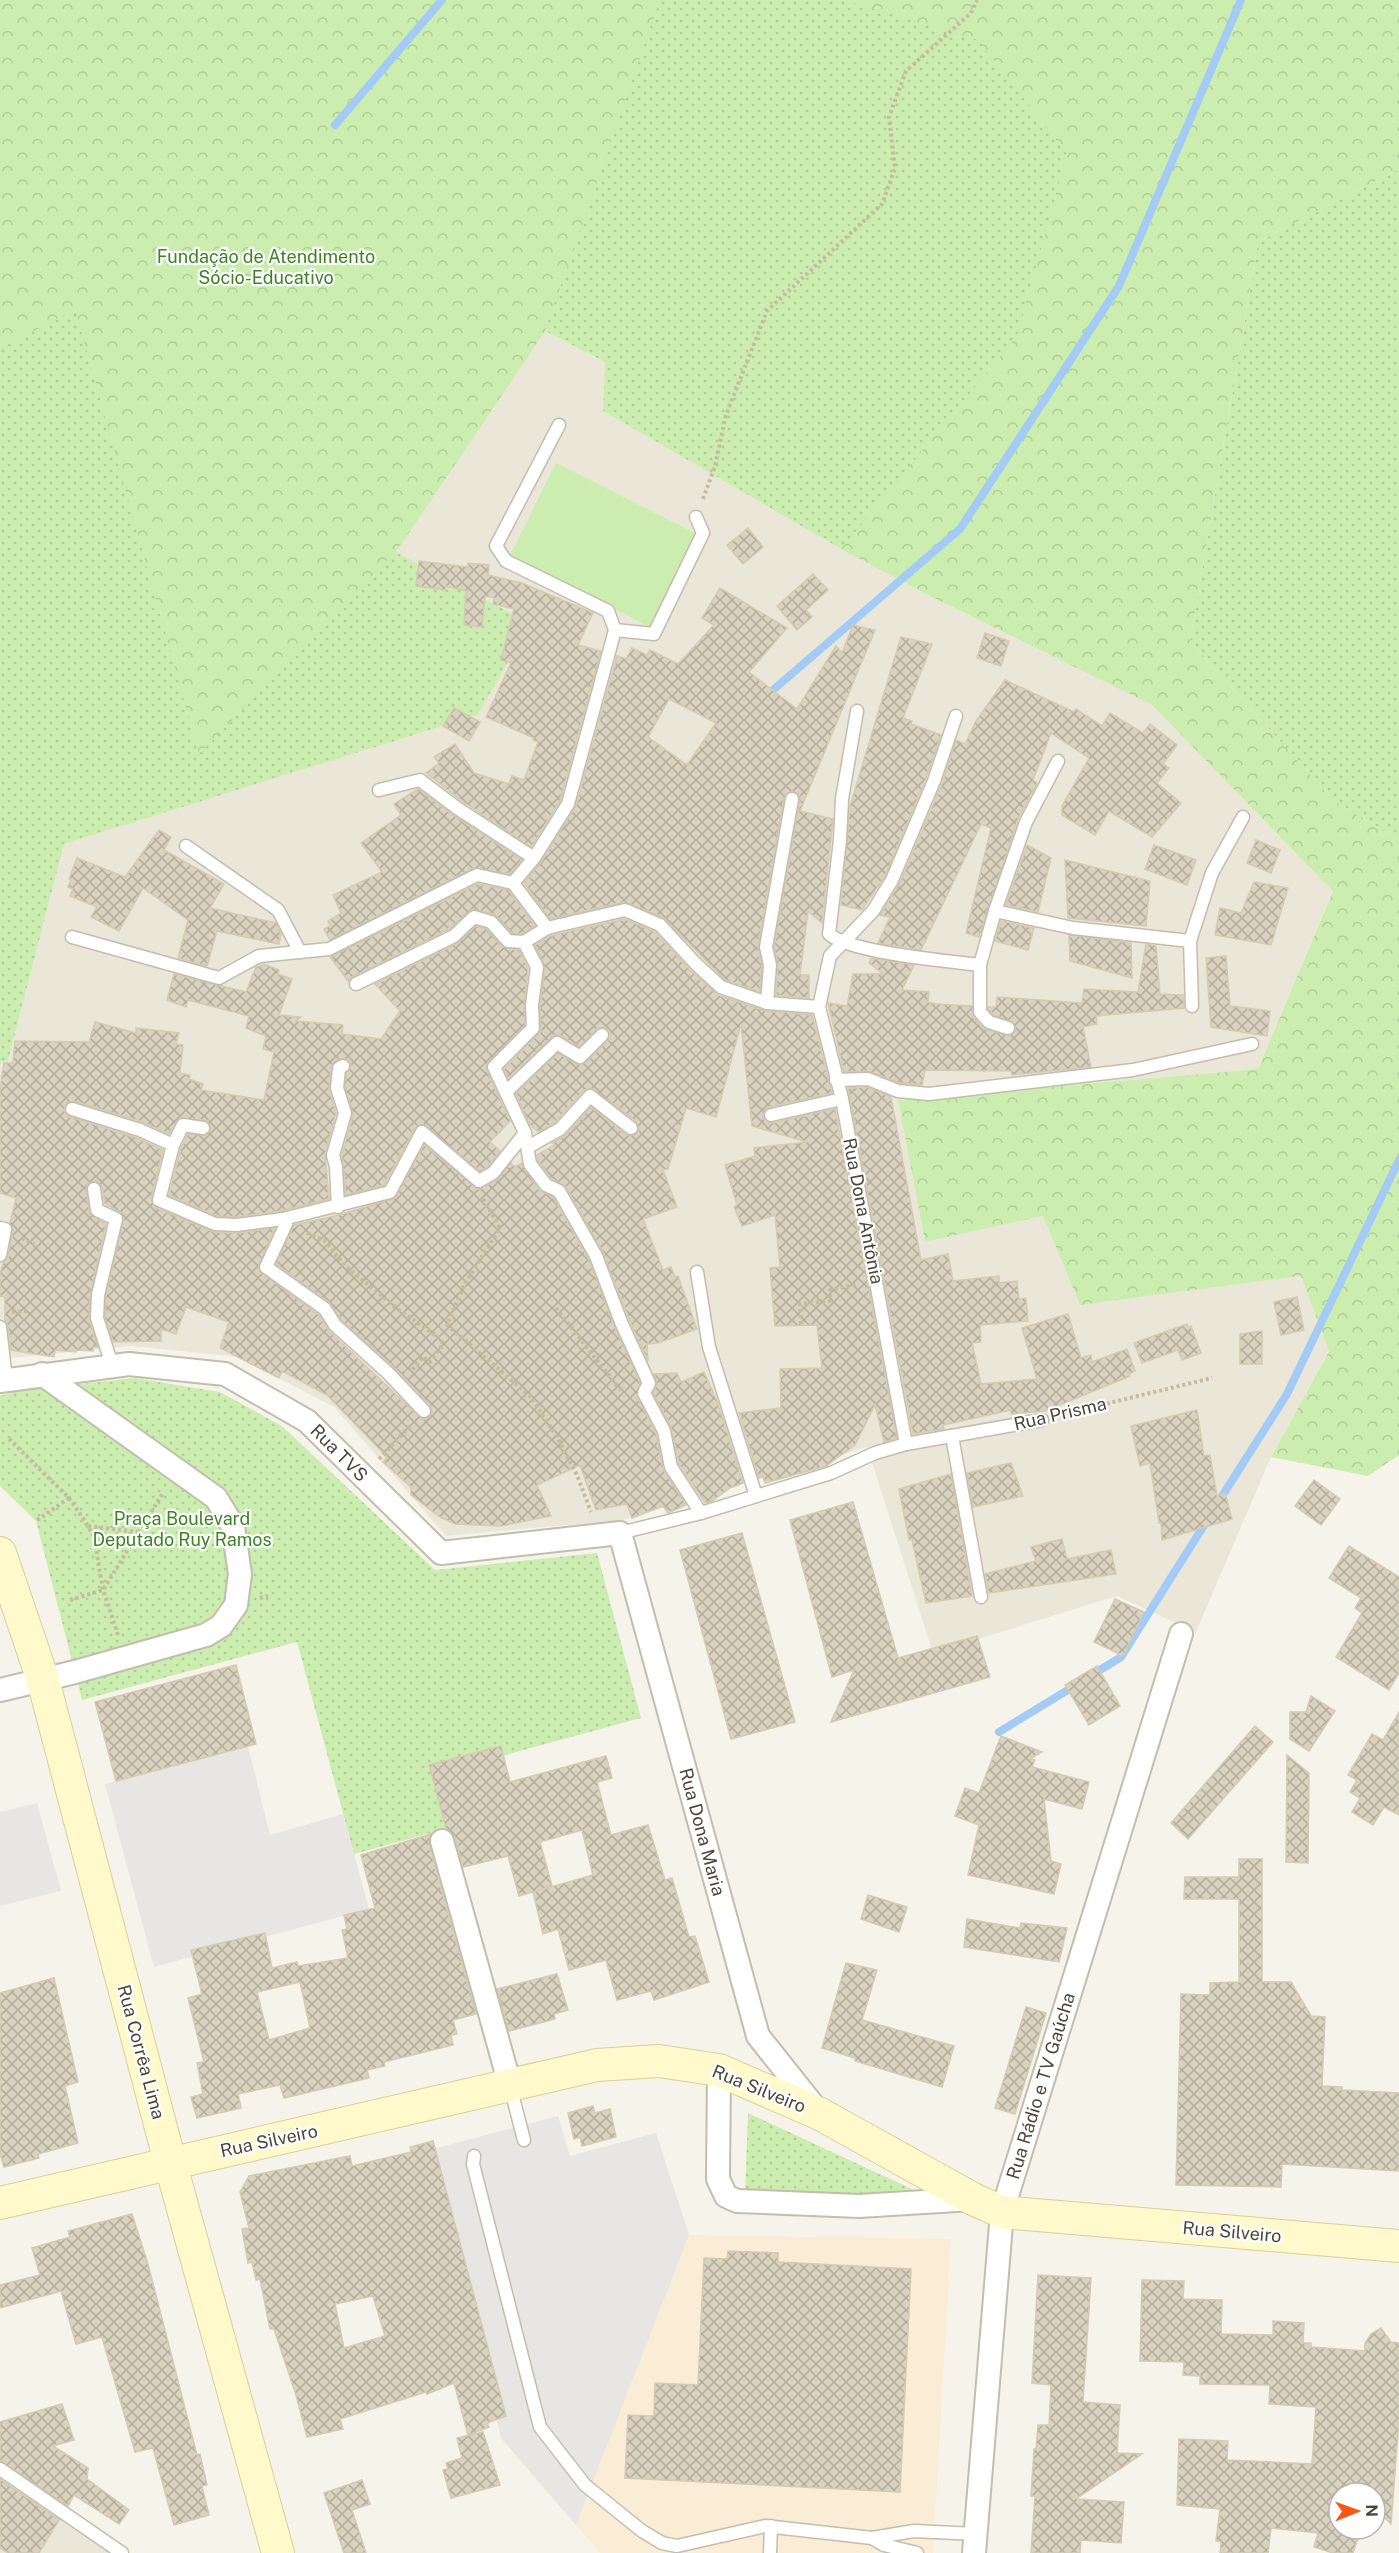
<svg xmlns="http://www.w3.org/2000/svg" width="1399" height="2553" viewBox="0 0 1399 2553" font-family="'Public Sans',sans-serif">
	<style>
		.residential { fill: #ebe7d8 }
		.commercial { fill: #f9eed5 }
		.green { fill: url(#green-dots) }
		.forest { fill: url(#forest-crowns) }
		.pitch { fill: #cbedb0 }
		.parking { fill: #e8e6e2 }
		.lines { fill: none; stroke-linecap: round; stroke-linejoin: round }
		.stream { stroke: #a3cbf6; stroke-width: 8 }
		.building { fill: url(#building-cross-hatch); stroke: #d4cbb1; stroke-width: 1.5; fill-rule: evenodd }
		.lane-casing { stroke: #c3bdac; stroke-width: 15 }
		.street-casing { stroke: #c3bdac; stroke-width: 26 }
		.secondary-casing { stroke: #d9cf97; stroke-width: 34 }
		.path { stroke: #c6bc9c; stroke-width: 4; stroke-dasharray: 3 3; stroke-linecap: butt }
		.lane { stroke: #fff; stroke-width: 12 }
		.street { stroke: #fff; stroke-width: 22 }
		.secondary { stroke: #fff9cb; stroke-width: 32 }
		.labels { text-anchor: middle; stroke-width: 4.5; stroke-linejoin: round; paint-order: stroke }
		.park-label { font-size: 18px; fill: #3d8324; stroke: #fff }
		.street-label { font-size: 18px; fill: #4b4637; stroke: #fff }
	</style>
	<defs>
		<pattern id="green-dots" width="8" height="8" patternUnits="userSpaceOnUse" patternTransform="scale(1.5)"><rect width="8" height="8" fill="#cbedb0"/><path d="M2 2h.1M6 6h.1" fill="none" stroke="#b0cd98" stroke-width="1.8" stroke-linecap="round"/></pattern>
		<pattern id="forest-crowns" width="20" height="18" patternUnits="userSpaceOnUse" patternTransform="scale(1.5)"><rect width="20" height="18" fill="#cbedb0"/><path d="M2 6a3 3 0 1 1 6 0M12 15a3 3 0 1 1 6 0" fill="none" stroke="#b0cd98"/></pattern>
		<pattern id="building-cross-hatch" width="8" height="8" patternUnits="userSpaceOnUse" patternTransform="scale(1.5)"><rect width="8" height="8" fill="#d9d2bf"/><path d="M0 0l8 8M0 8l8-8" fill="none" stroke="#b2ac9c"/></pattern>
	</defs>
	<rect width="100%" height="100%" fill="#f6f4ea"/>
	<g class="residential">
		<path d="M545 331 605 362 603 411 841 549 940 601 1152 705 1333 890 1258 1069 898 1100 925 1242 1043 1216 1080 1305 1301 1276 1329 1350 1271 1457 1196 1632 1117 1596 933 1653 867 1447 622 1520 446 1536 334 1407 239 1357 131 1346 0 1359V1062L8 1061 64 844 478 715 530 623 396 552Z"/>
		<path d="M0 2478 115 2553H0Z"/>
	</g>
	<path class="commercial" d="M558 2116 570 2156 656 2133 689 2235 951 2239 933 2553H600L501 2438Z"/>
	<g class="green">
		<path d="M0 0H1379L940 601 841 549 603 411 605 362 545 331 396 552 530 623 478 715 64 844 8 1061 0 1062Z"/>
		<path d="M1399 169V840L1333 800 1190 641 1258 242Z"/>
		<path d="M135 1378 220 1392 282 1426 435 1570 597 1553 641 1718 461 1767 475 1821 354 1854 297 1642 82 1700 36 1521 0 1486V1396L17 1391Z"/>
		<path d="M748 2113 927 2196H745Z"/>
	</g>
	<g class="forest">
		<path d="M0 0H660L545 331 396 552 199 754 75 309 0 349Z"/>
		<path d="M843 0H1399V169L1258 242 1190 641 1333 800 1399 840V1455L1368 1476 1271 1457 1329 1351 1301 1276 1080 1305 1043 1216 925 1242 898 1100 1258 1069 1333 891 1152 705 940 601 841 549 1017 336 1067 154 978 40Z"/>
	</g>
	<path class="pitch" d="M556 463 697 534 650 627 510 556Z"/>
	<g class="parking">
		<path d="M248 1746 270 1835 343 1814 369 1909 154 1967 105 1784Z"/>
		<path d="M37 1803 61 1891 0 1906V1812Z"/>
		<path d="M558 2116 570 2156 656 2133 689 2235 576 2525 501 2438 429 2150Z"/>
	</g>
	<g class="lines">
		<g class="stream">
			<path d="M335 125 442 0"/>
			<path d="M766 696 960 529 1119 286 1241 0"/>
			<path d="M1219 1501 1287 1394 1399 1160"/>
			<path d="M1092 1675 1121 1657 1208 1519"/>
			<path d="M999 1732 1076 1685"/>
		</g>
	</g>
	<g class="building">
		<path d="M748 528 763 547 743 564 727 545Z"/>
		<path d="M419 561 468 567V563L489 565 488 575 522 583 593 613 578 645 601 651 560 801 531 847 462 801 426 773 439 763 434 757 455 744 474 773 509 784 512 776 524 780 538 742 533 740 534 738 486 717 511 663 501 660 514 609 493 604 494 598 485 596 482 627 464 625 466 591 446 586 445 590 416 586Z"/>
		<path d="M813 574 828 590 806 610 812 617 797 630 777 606Z"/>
		<path d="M720 588 787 628 749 672 797 709 836 646 842 653 853 625 875 630 800 811 833 819 822 923 808 911 800 975H809V998L776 995 778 965 774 947 800 800 799 796 794 791 789 792 784 798 758 946 762 966 760 992 725 980 663 917 624 902 550 919 524 883 541 862 576 806 617 656 626 659 632 648 647 655 650 650 678 664 714 625 702 618ZM669 699 716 723 687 765 648 737Z"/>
		<path d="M985 633 1009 641 1001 666 977 658Z"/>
		<path d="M901 637 932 644 903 718 912 721 911 724 941 735 926 778 885 876 862 910 841 905 850 806Z"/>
		<path d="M1005 680 1074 712 1076 709 1102 726 1110 713 1143 733 1150 724 1177 745 1163 764 1169 768 1157 783 1181 803 1152 837 1109 811 1095 835 1062 815V806L1089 758 1051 733 1033 780 1037 783 1018 819 979 937 966 933 991 828 981 824 921 950 878 943 890 917 880 915 900 883 942 784 956 740 965 744 976 721Z"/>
		<path d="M454 708 480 722 469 741 443 726Z"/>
		<path d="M418 789 453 815 522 860 510 874 473 868 330 940 324 929 330 926 328 921 341 913 333 895 382 872 361 843 401 815 394 804Z"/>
		<path d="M159 830 171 837 164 850 224 884 210 908 276 923 281 934 279 944 217 931 207 966 178 958 188 920 143 888 119 931 91 917 97 907 70 896 73 889 68 887 71 880 69 879 77 858 125 877Z"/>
		<path d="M1256 840 1280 850 1271 873 1247 863Z"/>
		<path d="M1027 845 1051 858 1038 912 1006 905Z"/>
		<path d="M1154 845 1196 860 1187 885 1145 869Z"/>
		<path d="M1065 860 1150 881 1146 926 1068 918Z"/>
		<path d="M1254 882 1288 888 1271 945 1215 935 1220 908 1241 913Z"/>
		<path d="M478 884 508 890 535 926 522 934 512 933 494 914 472 909 449 929 352 977 348 981 330 957Z"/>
		<path d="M624 919 655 932 689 969 718 995 765 1011 812 1015 832 1093 769 1107 765 1109 763 1116 765 1121 773 1123 835 1109 897 1438 884 1442 875 1405 855 1445 826 1466 765 1483 763 1476 759 1478 739 1413 781 1408 780 1369 822 1368 817 1325 775 1326 770 1268 780 1267 775 1215 742 1226 734 1207 737 1205 725 1165 755 1156 754 1148 807 1142 752 1126 741 1024 716 1117 686 1108 668 1169 663 1170 677 1207 643 1219 663 1270 671 1267 675 1277 678 1276 697 1329 658 1343 647 1344 648 1361 629 1319 603 1252 566 1187 551 1178 538 1161 537 1155 555 1145 552 1143 566 1135 591 1107 626 1135H635L639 1130 636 1121 591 1088 584 1090 555 1122 539 1132 530 1125 516 1094 558 1053 576 1064 585 1063 610 1038V1032L605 1027 597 1029 579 1047 561 1036 554 1035 508 1078 504 1069 541 1031 540 1005 545 967 535 945 550 936Z"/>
		<path d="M1001 921 1034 928 1028 950 995 941Z"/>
		<path d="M476 926 486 929 503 947 519 950 528 969 524 1004 525 1025 486 1065 487 1071 510 1121 490 1142 500 1151 488 1167 480 1171 422 1124 415 1128 384 1185 346 1195 342 1155 353 1115 345 1087 347 1073 351 1066 350 1062 344 1058 335 1061 331 1067 329 1090 336 1113 325 1153 329 1199 281 1211 236 1217 217 1216 169 1195 181 1148 188 1134 207 1135 211 1129 208 1121 180 1117 169 1134 143 1122 74 1101 66 1103 64 1111 70 1117 137 1138 163 1150 151 1198 156 1208 214 1232 237 1233 275 1228 259 1264V1271L319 1315 329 1331 422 1419H426L432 1414 430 1405 394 1367 341 1320 330 1303 276 1264 294 1225 339 1215 395 1198 424 1145 478 1189 497 1180 511 1163 515 1167 522 1163 539 1190 553 1197 589 1260 614 1325 640 1383 637 1396 656 1434 663 1469 686 1505 668 1513 663 1506 632 1518 627 1504 596 1510 580 1465 537 1485 551 1516 501 1526 455 1524 440 1517 411 1495V1487L383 1462 386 1459 385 1455 327 1395 282 1371 279 1378 220 1348 229 1322 186 1307 176 1334 161 1329V1341L113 1342 105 1317 106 1296 124 1218 120 1212 105 1204 102 1187 97 1181 88 1183 86 1190 90 1214 106 1224 90 1295 89 1320 98 1347H93V1351L76 1350V1352L55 1350 54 1357 11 1350 8 1326 5 1321V1297L0 1296V1274L3 1263 8 1257 13 1230 10 1223 16 1198 0 1193V1089L4 1063H13L15 1041 89 1042 95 1022 136 1033V1028L179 1033 176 1044 183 1045 180 1073 190 1075 189 1079 203 1084 201 1090 264 1100 274 1052 263 1049 266 1036 246 1028 249 1016 188 1000 186 1007 167 1000 174 974 246 992 256 967 264 964 279 970 278 974 292 979 279 1015 301 1017 296 1021 343 1025 342 1034 381 1039 400 1011 375 984 458 943Z"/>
		<path d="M1069 935 1131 943 1132 978 1070 961Z"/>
		<path d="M1146 944 1156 946 1160 994 1183 995 1184 1008 1096 1016 1097 1024 1083 1027 1091 1067 1012 1075 1011 1071 925 1070 922 1085 900 1083 868 1071 844 1072 828 1003 847 1006 853 974H883L869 963 871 958 914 965 902 990 929 992 928 1002 936 1004 972 1006 973 1017 983 1028 1009 1036 1016 1031 1014 1023 994 1015 988 1009V1007H996L997 997 1082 1003 1084 989 1138 992Z"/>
		<path d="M1226 956 1230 1006 1270 1011 1267 1036 1211 1027 1206 958Z"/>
		<path d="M867 1087 891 1097 921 1260 948 1254 953 1281 999 1276V1283L1017 1281 1019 1299 1026 1298 1028 1321 980 1325 981 1342 972 1343 981 1384 1037 1379 1022 1328 1068 1314 1081 1358 1091 1355 1092 1362 1127 1349 1135 1371 1129 1374 1130 1376 1045 1411 1011 1414V1410L943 1425 944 1429 913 1434 848 1088Z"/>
		<path d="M1297 1297 1304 1330 1281 1335 1274 1302Z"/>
		<path d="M1187 1324 1188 1327 1191 1326 1201 1353 1182 1360 1178 1350 1142 1363 1134 1343Z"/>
		<path d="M1262 1331V1364H1240V1334Z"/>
		<path d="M704 1372 717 1401 743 1483 730 1488 712 1501 705 1503 679 1464 671 1427 653 1393 657 1384 654 1374 677 1373 681 1382Z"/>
		<path d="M1197 1410 1204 1456 1210 1455 1217 1496 1225 1493 1232 1519 1162 1540 1161 1522 1159 1523 1150 1463 1140 1466 1131 1426Z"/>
		<path d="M1011 1463 1023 1496 973 1507 967 1473Z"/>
		<path d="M951 1474 972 1596 926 1603 912 1540H909L899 1489Z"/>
		<path d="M1314 1480 1340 1499 1321 1525 1295 1506Z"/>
		<path d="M853 1502 898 1658 977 1636 990 1677 831 1722 854 1670 832 1677 790 1520Z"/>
		<path d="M742 1533 795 1722 731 1739 680 1550Z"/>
		<path d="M1062 1539 1067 1559 1111 1550 1116 1574 989 1593 985 1574 1036 1561 1031 1547Z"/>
		<path d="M1349 1546 1399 1577V1673L1389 1690 1336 1657 1362 1613 1355 1608 1361 1598 1329 1578Z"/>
		<path d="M1115 1599 1144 1612 1123 1656 1094 1642Z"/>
		<path d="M236 1665 256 1744 116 1781 95 1702Z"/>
		<path d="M1097 1666 1120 1706 1089 1725 1065 1685Z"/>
		<path d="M1311 1696 1335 1711 1309 1751 1290 1739V1712H1306Z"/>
		<path d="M1399 1712V1815L1384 1807 1373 1825 1352 1812 1360 1798 1350 1792 1357 1780 1348 1775 1372 1734 1383 1740Z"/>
		<path d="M1255 1726 1273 1742 1188 1839 1171 1823Z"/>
		<path d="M1001 1736 1042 1752 1030 1759 1035 1760 1032 1767 1089 1782 1082 1809 1044 1799 1051 1861 1061 1864 1054 1894 968 1875 979 1825 955 1816 965 1788 979 1793Z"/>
		<path d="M501 1746 510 1782 606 1756 612 1778 597 1782 611 1835 648 1825 665 1880 672 1878 689 1937 695 1936 709 1982 654 2000 651 1991 617 2000 606 1960 569 1970 558 1929 543 1934 533 1892 593 1875 582 1830 540 1842 552 1886 519 1896 508 1856 463 1867 455 1837 446 1828 429 1765Z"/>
		<path d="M1287 1755 1309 1773 1308 1863 1286 1862Z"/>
		<path d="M431 1834 429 1845 476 2014 453 2020 457 2034 451 2035 453 2045 384 2062 385 2066 367 2070 369 2078 284 2098 280 2085 238 2094 241 2108 197 2118 191 2097 203 2094 197 2063 204 2062 188 1998 202 1994 191 1950 265 1933 272 1968 297 1962 298 1966 348 1958 342 1930 347 1929 344 1915 375 1908 361 1855ZM300 1982 310 2028 269 2040 257 1992Z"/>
		<path d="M1239 1859H1262V1982H1291L1311 2016 1325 2017 1322 2086 1342 2087V2090L1399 2093V2171L1282 2164 1281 2187 1176 2185 1181 1994 1210 1995V1983L1239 1982V1899H1184L1185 1877H1239Z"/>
		<path d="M868 1895 907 1907 899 1932 861 1919Z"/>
		<path d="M967 1919 1020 1928 1021 1923 1067 1928 1059 1962 964 1947Z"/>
		<path d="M846 1963 877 1970 862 2020 954 2046 942 2087 855 2061V2058L822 2048Z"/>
		<path d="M557 1974 568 2010 554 2014 555 2019 509 2031 497 1989Z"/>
		<path d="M54 1978 78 2082 65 2086 78 2143 38 2154 39 2158 4 2167 0 2154V1993Z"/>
		<path d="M1026 2007 1046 2013 1015 2114 995 2108Z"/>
		<path d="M593 2106 595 2113 610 2109 616 2137 582 2146 580 2137 574 2139 568 2113Z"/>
		<path d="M433 2141 506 2416 487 2423 489 2427 468 2435 454 2383 427 2394 426 2392 340 2419 343 2429 307 2437 296 2395 274 2329H270L260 2279 256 2280 252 2262 248 2263 242 2229 249 2228 240 2192 249 2176 350 2156 352 2166 411 2152 410 2147ZM373 2296 385 2336 344 2348 335 2304Z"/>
		<path d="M132 2214 148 2264 197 2455 200 2454 207 2485 202 2486 209 2515 174 2525 153 2448 135 2452 102 2337 76 2344 61 2291 0 2308V2285L40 2275 32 2248 70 2237 68 2231Z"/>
		<path d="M728 2251 778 2253V2262L911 2269 900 2492 625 2478 628 2415 654 2416 655 2383 698 2385 704 2258 727 2259Z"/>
		<path d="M1038 2275 1091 2278 1083 2402 1120 2405 1117 2453 1142 2454 1076 2499 1124 2502 1121 2543 1081 2540 1080 2553H1031L1035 2496H1031L1034 2449H1036L1038 2425H1049L1051 2385 1032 2383Z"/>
		<path d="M1142 2280 1184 2281 1183 2299 1222 2300 1221 2334 1273 2335V2321L1304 2323 1303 2343H1311V2347L1365 2351V2343L1371 2334 1381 2328 1391 2342 1399 2343V2421L1391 2524 1375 2508V2493H1339V2529H1361L1353 2553H1333L1314 2547 1318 2533 1271 2528 1268 2553H1220L1221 2542 1216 2541 1220 2509 1177 2505 1179 2439 1228 2441 1227 2460 1312 2464 1316 2407 1269 2404 1270 2385 1200 2384V2376L1183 2375 1184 2362 1140 2361Z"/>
		<path d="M62 2404 74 2440 53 2446 88 2468 87 2479 129 2510 119 2524 74 2495 68 2506 0 2461V2422Z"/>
		<path d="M483 2432 500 2485 451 2498 443 2470 448 2469 446 2463 462 2458 457 2438Z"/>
		<path d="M0 2479 59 2520 39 2553H8L0 2548Z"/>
		<path d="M362 2480 370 2504 352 2510 366 2553H344L324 2493Z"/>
	</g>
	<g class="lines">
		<defs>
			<g id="lane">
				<path d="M559 425 496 546 506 561 608 611 615 630 568 804 534 858 513 883 547 928 625 910 660 925 695 963 721 987 767 1003 819 1007"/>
				<path d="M615 630 654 634 703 533 696 517"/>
				<path d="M857 711 842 799 840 840 829 934C851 953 948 961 980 965L995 911 1026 822 1058 761"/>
				<path d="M379 790 420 780 457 808 534 858"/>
				<path d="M186 846 278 910 300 952"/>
				<path d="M995 911 1073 928 1190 941"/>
				<path d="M72 937 219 978 259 956 329 949 477 875 513 883"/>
				<path d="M524 942 537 967 532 1005 533 1028 494 1067 525 1133 530 1164 546 1185 559 1191 596 1256 621 1322 649 1383 644 1393 664 1431 671 1467 701 1513"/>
				<path d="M980 965V1012L989 1022 1008 1028"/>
				<path d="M356 984 454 936 474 917 491 922 508 941 524 942 547 928"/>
				<path d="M767 1003 770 965 766 947 792 799"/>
				<path d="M1192 1006 1190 941 1212 873 1243 817"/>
				<path d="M836 1080 868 1079 898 1091 929 1094 1133 1070 1252 1044"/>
				<path d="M506 1092 557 1043 580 1057 602 1035"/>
				<path d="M72 1109 140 1130 173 1145"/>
				<path d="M771 1115 842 1099"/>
				<path d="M203 1128 183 1125 173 1145 159 1200 215 1224 236 1225 283 1219 390 1192 422 1132 479 1181 493 1173 525 1133"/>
				<path d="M528 1147 560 1129 590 1096 631 1128"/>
				<path d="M94 1189 97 1210 116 1219 98 1295 97 1318 112 1365"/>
				<path d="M338 1207 336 1167 333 1155 345 1113 337 1088 339 1068 343 1066"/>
				<path d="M283 1219 286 1224 266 1267 325 1309 335 1325 388 1373 424 1411"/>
				<path d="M0 1228 5 1229 0 1255"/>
				<path d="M697 1272 709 1347 756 1496"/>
				<path d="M0 1327 6 1380"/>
				<path d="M952 1436 981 1597"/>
				<path d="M906 1444 842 1099 819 1007 830 956 873 911 892 880 934 781 956 716"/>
				<path d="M620 1533 701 1513 831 1473 875 1453 906 1444 1042 1420"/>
				<path d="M510 2086 524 2140"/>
				<path d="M474 2156 473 2164 540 2427 585 2485 642 2531 662 2543 677 2546 765 2526 872 2538 914 2531 976 2534"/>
				<path d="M0 2469 122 2553"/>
				<path d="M872 2538 884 2545 917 2553"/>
				<path d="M770 2553 771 2526"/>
			</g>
			<g id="street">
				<path d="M0 1381 129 1364 225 1374 307 1421 441 1553 620 1533 758 2036 817 2110"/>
				<path d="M0 1690 75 1672 206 1635 221 1626 236 1605 240 1574 233 1526 216 1498 42 1374"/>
				<path d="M442 1841 510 2085"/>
				<path d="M719 2070 718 2179 726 2196 737 2201 859 2206 973 2199"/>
				<path d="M974 2553 1002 2212 1181 1634"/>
			</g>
			<g id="secondary">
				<path d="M0 1553 43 1680 170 2162 278 2553"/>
				<path d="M0 2203 597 2065 659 2061 719 2070 820 2114 973 2199 1002 2212 1399 2246"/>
			</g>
		</defs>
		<use href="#lane" class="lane-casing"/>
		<use href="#street" class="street-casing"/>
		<use href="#secondary" class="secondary-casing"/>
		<g class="path">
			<path d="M703 499 715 466 726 415 767 311 882 204 895 168 889 117 906 71 971 13 977 0"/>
			<path d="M483 1199 500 1228 464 1285 447 1325 531 1397 557 1437 577 1475 591 1512"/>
			<path d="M307 1233 325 1241 345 1266 400 1311 440 1338 443 1344 430 1362 423 1357 411 1371"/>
			<path d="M22 1238 34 1244"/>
			<path d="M556 1308 619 1388 624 1391"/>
			<path d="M12 1312 29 1311"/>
			<path d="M801 1324 800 1304 830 1301V1290L858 1284"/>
			<path d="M1060 1415 1212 1378"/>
			<path d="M9 1439 69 1498 36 1521"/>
			<path d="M379 1459 411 1425"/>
			<path d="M69 1498 88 1526"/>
			<path d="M260 1598 268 1596"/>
			<path d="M70 1600 103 1590 163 1493"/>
			<path d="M118 1635 103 1590 94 1537 88 1526 138 1532"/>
		</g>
		<use href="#lane" class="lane"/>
		<use href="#street" class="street"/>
		<use href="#secondary" class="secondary"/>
	</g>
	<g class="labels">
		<g class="park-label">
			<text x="266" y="263">Fundação de Atendimento<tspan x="266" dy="21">Sócio-Educativo</tspan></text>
			<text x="182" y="1525">Praça Boulevard<tspan x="182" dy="21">Deputado Ruy Ramos</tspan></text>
		</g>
		<g class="street-label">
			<text transform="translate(863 1211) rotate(79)" y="6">Rua Dona Antônia</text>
			<text transform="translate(1060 1414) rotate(-13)" y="6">Rua Prisma</text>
			<text transform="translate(339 1453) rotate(45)" y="6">Rua TVS</text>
			<text transform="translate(702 1832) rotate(75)" y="6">Rua Dona Maria</text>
			<text transform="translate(141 2052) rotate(75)" y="6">Rua Corrêa Lima</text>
			<text transform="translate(1041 2086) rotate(-73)" y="6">Rua Rádio e TV Gaúcha</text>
			<text transform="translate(759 2089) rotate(22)" y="6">Rua Silveiro</text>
			<text transform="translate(269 2141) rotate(-12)" y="6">Rua Silveiro</text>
			<text transform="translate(1232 2232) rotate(5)" y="6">Rua Silveiro</text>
		</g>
	</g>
	<g transform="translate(1357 2511) rotate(89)"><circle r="28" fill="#ffffff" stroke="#b7b5af" stroke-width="1.5"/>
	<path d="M0-4.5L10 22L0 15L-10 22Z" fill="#ff5618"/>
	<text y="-9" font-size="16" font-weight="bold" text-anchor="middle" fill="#4b4637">N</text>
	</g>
</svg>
